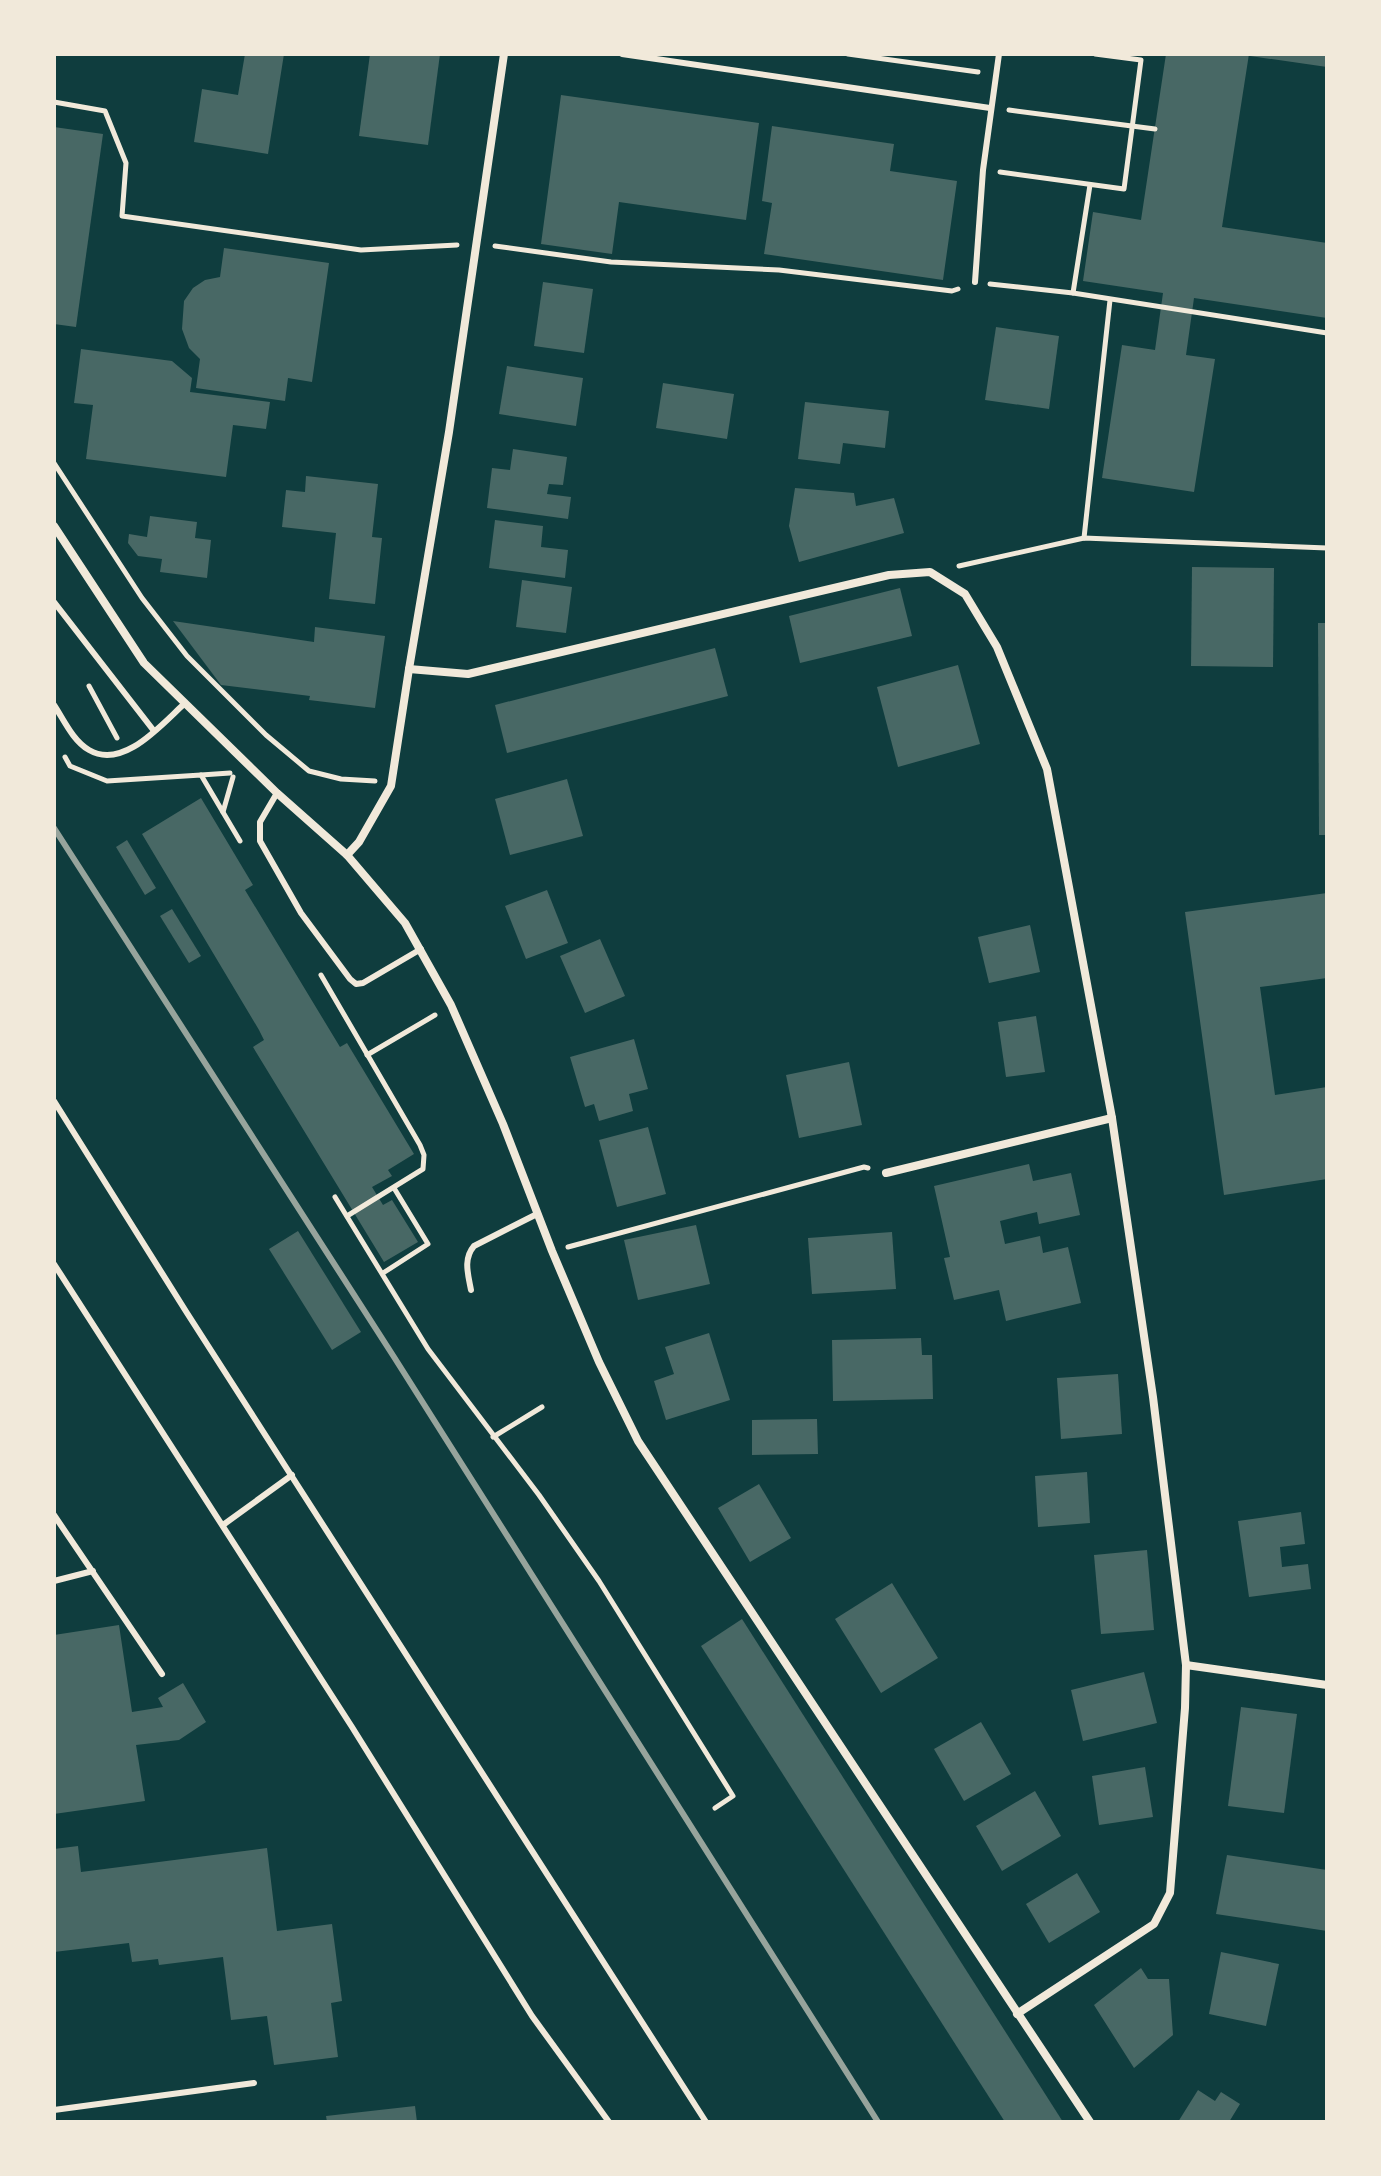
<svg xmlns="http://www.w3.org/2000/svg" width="1381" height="2176" viewBox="0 0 1381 2176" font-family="Karla,sans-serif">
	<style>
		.building { fill: #486865 }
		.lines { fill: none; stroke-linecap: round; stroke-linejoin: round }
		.path { stroke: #f1e9da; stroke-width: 5 }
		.service { stroke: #f1e9da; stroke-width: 6 }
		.minor { stroke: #f1e9da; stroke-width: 8 }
		.rail { stroke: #97a49c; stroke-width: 6 }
	</style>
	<rect width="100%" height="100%" fill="#0f3d3e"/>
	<g class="building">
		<path d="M245 54H284L268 154 194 142 202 89 238 95Z"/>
		<path d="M370 54H440L428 145 359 136Z"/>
		<path d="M1166 54H1249L1222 227 1327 243V318L1194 298 1186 355 1215 359 1194 492 1102 478 1122 345 1155 350 1163 293 1083 281 1093 212 1141 220Z"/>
		<path d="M1250 54H1327V67L1250 56Z"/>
		<path d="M561 95 759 123 746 220 619 202 612 254 541 244Z"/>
		<path d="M772 126 894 144 890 171 957 181 943 280 764 254 772 203 762 201Z"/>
		<path d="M54 127 103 134 76 327 54 324Z"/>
		<path d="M224 248 329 263 312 382 288 378 285 401 196 388 200 359 189 348 182 329 184 301 193 288 205 280 220 277Z"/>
		<path d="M543 282 593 289 584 353 534 346Z"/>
		<path d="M996 327 1059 336 1049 409 985 400Z"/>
		<path d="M81 349 172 361 192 378 190 392 270 402 266 429 233 425 226 477 86 459 93 405 74 403Z"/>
		<path d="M507 366 583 378 576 426 499 414Z"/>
		<path d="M663 383 734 394 727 439 656 428Z"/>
		<path d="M805 402 889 411 885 448 843 443 840 464 798 459Z"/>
		<path d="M513 449 567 457 563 485 549 484 547 494 571 497 568 519 487 508 492 468 510 470Z"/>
		<path d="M306 476 378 484 372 537 382 538 375 604 329 599 336 533 282 527 286 490 305 492Z"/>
		<path d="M795 488 854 493 856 506 894 498 904 533 799 562 789 526Z"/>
		<path d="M150 516 197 522 195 538 211 540 207 578 160 572 162 559 138 556 128 543 129 534 147 537Z"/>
		<path d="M495 520 543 526 541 547 568 550 565 578 489 568Z"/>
		<path d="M1192 567 1274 568 1273 667 1191 666Z"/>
		<path d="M522 580 572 587 566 633 516 627Z"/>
		<path d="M900 588 912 636 800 663 789 616Z"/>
		<path d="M173 621 314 642 315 627 385 636 375 708 309 700 310 696 221 685Z"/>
		<path d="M1318 623H1327V835H1319Z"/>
		<path d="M715 648 728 696 507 753 495 705Z"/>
		<path d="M958 665 980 744 898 767 877 687Z"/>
		<path d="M567 779 583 836 510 855 495 799Z"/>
		<path d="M201 798 253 885 245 890 340 1047 347 1043 414 1154 388 1170 392 1176 372 1187 383 1205 392 1200 418 1242 384 1262 253 1047 264 1040 259 1030 142 834Z"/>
		<path d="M127 840 156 888 145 895 116 847Z"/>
		<path d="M547 890 568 943 526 959 505 906Z"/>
		<path d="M1327 893V978L1260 987 1275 1095 1327 1087V1179L1224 1195 1185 912Z"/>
		<path d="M172 909 201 956 189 963 160 916Z"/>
		<path d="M1030 925 1040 972 989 983 978 937Z"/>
		<path d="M600 939 625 996 585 1013 560 956Z"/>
		<path d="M1036 1016 1045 1072 1006 1077 998 1022Z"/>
		<path d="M634 1039 648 1089 629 1094 633 1111 599 1121 594 1104 585 1107 570 1057Z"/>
		<path d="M849 1062 862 1125 799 1138 786 1075Z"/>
		<path d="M648 1127 666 1194 617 1207 599 1140Z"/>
		<path d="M1029 1164 1033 1181 1071 1173 1080 1215 1039 1224 1037 1212 1000 1221 1005 1244 1040 1236 1043 1253 1068 1247 1081 1303 1006 1321 999 1290 954 1300 944 1258 950 1257 934 1186Z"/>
		<path d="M696 1225 710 1284 638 1300 624 1240Z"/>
		<path d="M298 1231 361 1332 332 1350 269 1249Z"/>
		<path d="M892 1232 896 1289 812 1294 808 1238Z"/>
		<path d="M709 1333 730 1400 666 1420 654 1381 674 1374 665 1347Z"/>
		<path d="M921 1338 922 1355H932L933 1399 833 1401 832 1340Z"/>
		<path d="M1118 1374 1122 1434 1061 1439 1057 1378Z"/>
		<path d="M817 1419 818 1454 752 1455V1420Z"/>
		<path d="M1087 1472 1090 1523 1038 1527 1035 1476Z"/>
		<path d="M759 1484 791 1538 750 1562 718 1508Z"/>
		<path d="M1301 1512 1305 1544 1280 1547 1282 1567 1308 1564 1311 1589 1249 1597 1238 1521Z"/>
		<path d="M1147 1550 1154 1630 1101 1634 1094 1555Z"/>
		<path d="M892 1583 938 1658 881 1693 835 1619Z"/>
		<path d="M742 1619 1063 2122H1005L701 1646Z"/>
		<path d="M119 1625 132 1712 163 1707 158 1698 183 1683 206 1722 179 1740 136 1745 145 1801 54 1814V1635Z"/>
		<path d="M1144 1672 1157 1723 1083 1741 1071 1690Z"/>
		<path d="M1241 1707 1297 1714 1284 1813 1228 1806Z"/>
		<path d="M981 1722 1011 1774 964 1801 934 1749Z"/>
		<path d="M1145 1767 1153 1817 1099 1825 1092 1776Z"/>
		<path d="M1035 1791 1061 1836 1002 1871 976 1826Z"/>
		<path d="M78 1846 81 1872 267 1848 277 1931 332 1924 342 2001 331 2003 338 2057 274 2065 267 2016 231 2020 223 1957 159 1965 158 1959 132 1962 129 1943 54 1952V1849Z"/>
		<path d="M1227 1855 1327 1870V1931L1216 1914Z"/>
		<path d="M1077 1873 1100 1912 1049 1943 1026 1904Z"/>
		<path d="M1221 1952 1279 1964 1266 2026 1209 2014Z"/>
		<path d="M1141 1968 1148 1979H1169L1173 2035 1134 2068 1094 2005Z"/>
		<path d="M1198 2090 1215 2101 1221 2092 1240 2104 1229 2122H1178Z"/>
		<path d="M415 2106 417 2122H327L326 2116Z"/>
	</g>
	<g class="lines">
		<g class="path">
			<path d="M848 54 978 72"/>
			<path d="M54 102 105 111 126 163 122 216 361 250 457 245"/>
			<path d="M1009 110 1155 129"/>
			<path d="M1000 172 1124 189 1141 60 1095 54"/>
			<path d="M495 246 611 262 779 270 952 291 958 289"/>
			<path d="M990 284 1073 293 1327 333"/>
			<path d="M1073 293 1090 185"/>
			<path d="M54 463 142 598 187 656 266 735 309 771 341 779 375 781"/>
			<path d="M1084 538 1110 300"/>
			<path d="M959 566 1084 538 1327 548"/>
			<path d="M89 686 117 738"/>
			<path d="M65 757 70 766 107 781 201 775 240 841"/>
			<path d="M201 775 230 773"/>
			<path d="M223 812 233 777"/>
			<path d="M321 975 420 1145 424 1155 423 1169 347 1216"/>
			<path d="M367 1055 435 1015"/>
			<path d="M335 1197 428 1349 539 1495 599 1581 733 1796 715 1808"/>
			<path d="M568 1247 864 1167 868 1168"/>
			<path d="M383 1273 428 1244 394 1188"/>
			<path d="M493 1437 542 1407"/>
		</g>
		<g class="service">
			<path d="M622 54 990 108"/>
			<path d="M975 282 983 170 999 54"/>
			<path d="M54 602 154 731"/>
			<path d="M54 705C64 720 73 741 89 750 123 770 161 725 184 704"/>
			<path d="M277 793 260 822V841L301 913 350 979 356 984 363 983 421 949"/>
			<path d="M54 1101 187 1313 706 2122"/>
			<path d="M54 1264 352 1727 532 2016 609 2122"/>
			<path d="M471 1290C468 1274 463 1259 474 1246L537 1214"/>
			<path d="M54 1515 162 1674"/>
			<path d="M223 1525 292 1475"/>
			<path d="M54 1581 93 1571"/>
			<path d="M54 2110 254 2083"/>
		</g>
		<g class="minor">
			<path d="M54 526 144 663 277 793 347 855 405 923 451 1005 503 1124 552 1251 599 1362 638 1441 1090 2122"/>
			<path d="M409 669 468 674 889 575 930 572 965 594 997 647 1047 769 1112 1118 1153 1397 1186 1665 1185 1708 1170 1893 1154 1924 1017 2014"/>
			<path d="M347 855 359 842 391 786 409 669 449 432 504 54"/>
			<path d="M886 1173 1112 1118"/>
			<path d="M1186 1665 1327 1685"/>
		</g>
		<path class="rail" d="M54 828 394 1357 878 2122"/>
	</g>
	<rect width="1381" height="2176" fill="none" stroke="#f1e9da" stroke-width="112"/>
</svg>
